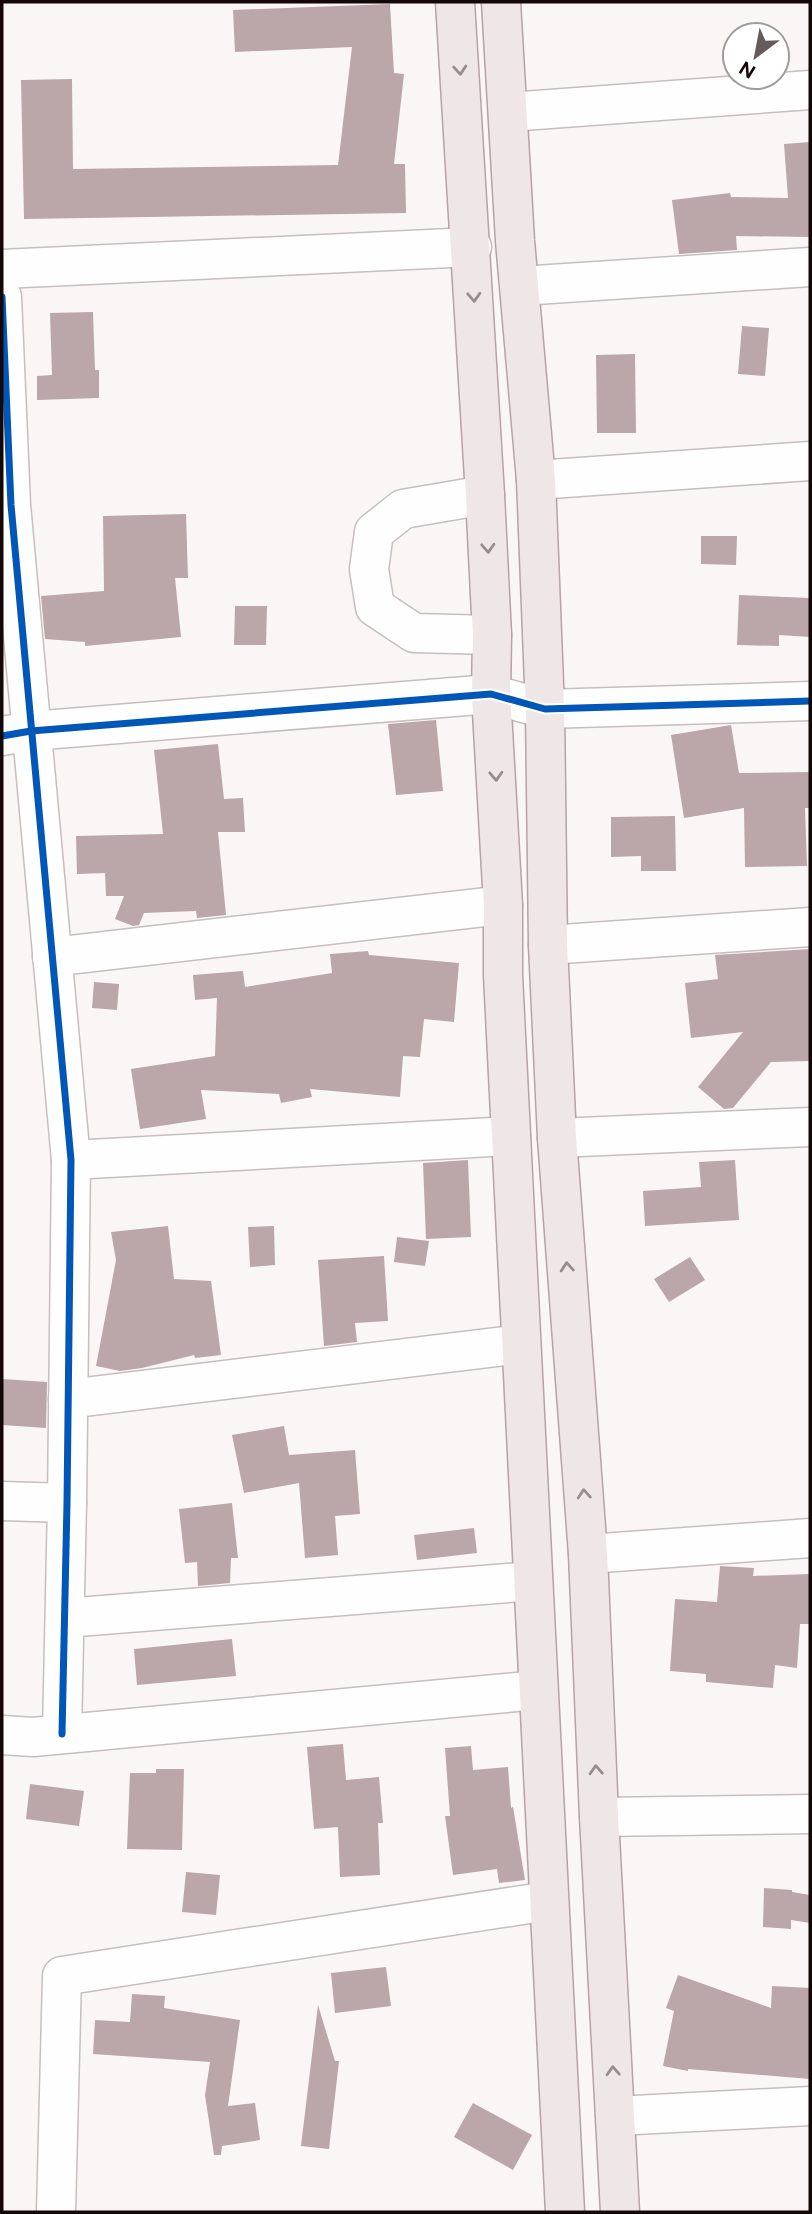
<svg xmlns="http://www.w3.org/2000/svg" width="812" height="2214" viewBox="0 0 812 2214" font-family="Figtree,sans-serif">
	<style>
		.building { fill: #bba6a9 }
		.lines { fill: none; stroke-linecap: round; stroke-linejoin: round }
		.minor-casing { stroke: #c7bebe; stroke-width: 41 }
		.major-casing { stroke: #b5a3a5; stroke-width: 41 }
		.minor { stroke: #fefefe; stroke-width: 38 }
		.major { stroke: #efe6e7; stroke-width: 38 }
		.cycleway-casing { stroke: #fff; stroke-width: 11 }
		.cycleway { stroke: #0057b8; stroke-width: 7 }
		.oneway { stroke: #978d8e }
	</style>
	<rect width="100%" height="100%" fill="#fbf6f6"/>
	<g class="building">
		<path d="M390 4 394 73 404 74 394 164H405L406 213 24 219 21 80 72 79 73 169 338 165 352 47 235 52 233 10Z"/>
		<path d="M810 142V237L736 236 737 250 679 254 672 200 730 193 731 197 788 198 784 144Z"/>
		<path d="M93 312 95 370H99V398L37 400V376L52 375 50 313Z"/>
		<path d="M742 326 769 328 765 376 738 374Z"/>
		<path d="M635 354 636 433H597L596 355Z"/>
		<path d="M186 514 188 578H175L181 637 85 646V642L45 639 41 596 104 591 103 516Z"/>
		<path d="M701 536H737L736 565 701 564Z"/>
		<path d="M739 595 810 598V637L779 635V646L737 645Z"/>
		<path d="M235 606H267L266 645H234Z"/>
		<path d="M436 720 443 791 396 795 388 724Z"/>
		<path d="M731 725 739 773 810 772V808H805L807 866 745 867 744 808 684 818 671 735Z"/>
		<path d="M218 744 224 799 243 798 245 832H218L226 915 197 918 196 911 144 913 139 925 133 926 115 919 124 896H106L105 873 77 874 76 836 163 834 154 750Z"/>
		<path d="M675 816 676 871H641V856L611 857V817Z"/>
		<path d="M810 949V1061L771 1062 733 1108 724 1109 698 1087 743 1032 691 1038 685 983 718 979 715 955Z"/>
		<path d="M368 951 369 955 459 963 454 1022 424 1019 420 1057 403 1056 400 1097 310 1089 312 1097 281 1103 279 1094 201 1090 206 1119 140 1129 131 1069 215 1056 217 998 195 1000 193 975 243 971 245 987 332 973 330 954Z"/>
		<path d="M94 982 119 984 117 1010 92 1008Z"/>
		<path d="M468 1160 471 1237 426 1239 423 1163Z"/>
		<path d="M735 1160 739 1220 645 1226 643 1191 701 1187 699 1162Z"/>
		<path d="M168 1226 174 1279 211 1281 221 1355 195 1358 194 1355 142 1368 120 1371 96 1366 116 1260 111 1232Z"/>
		<path d="M274 1226 275 1265 250 1267 248 1227Z"/>
		<path d="M397 1237 429 1241 425 1266 394 1262Z"/>
		<path d="M384 1256 388 1321 355 1323 357 1342 324 1346 318 1260Z"/>
		<path d="M690 1257 705 1280 669 1302 654 1279Z"/>
		<path d="M2 1379 47 1382 46 1428 2 1425Z"/>
		<path d="M284 1426 289 1455 355 1450 360 1514 335 1516 338 1555 305 1558 299 1483 244 1493 232 1435Z"/>
		<path d="M232 1503 238 1558H231L230 1583 198 1586 197 1562 185 1563 179 1509Z"/>
		<path d="M474 1528 477 1553 417 1560 414 1535Z"/>
		<path d="M720 1566 754 1568 753 1576 810 1574V1624H800L797 1668 775 1665 773 1688 706 1682V1674L670 1671 675 1599 717 1602Z"/>
		<path d="M232 1639 236 1676 137 1685 134 1649Z"/>
		<path d="M343 1744 346 1780 379 1777 383 1823H378L380 1875 340 1877 338 1827 314 1829 307 1747Z"/>
		<path d="M471 1746 473 1770 508 1767 511 1808 513 1807 525 1880 499 1883 497 1869 453 1875 445 1816H450L445 1748Z"/>
		<path d="M156 1769H184L182 1850 127 1849 130 1773H156Z"/>
		<path d="M30 1784 84 1791 79 1826 26 1819Z"/>
		<path d="M186 1872 220 1875 216 1915 182 1912Z"/>
		<path d="M764 1888 792 1890V1892L810 1895V1923L791 1920V1929L763 1927Z"/>
		<path d="M386 1967 391 2006 335 2013 331 1973Z"/>
		<path d="M678 1975 771 2008 772 1986 810 1988V2079L688 2069V2071L663 2066 674 2011 666 2008Z"/>
		<path d="M132 1994 165 1996 164 2008 240 2020 228 2106 255 2103 260 2140 222 2146 221 2155H214L205 2095 210 2062 93 2054 95 2020 130 2022Z"/>
		<path d="M318 2005 335 2061H339L329 2149 301 2146Z"/>
		<path d="M473 2103 532 2135 513 2170 454 2137Z"/>
	</g>
	<g class="lines">
		<defs>
			<g id="minor">
				<path d="M508 112 810 90"/>
				<path d="M2 269 472 247"/>
				<path d="M520 286 810 267"/>
				<path d="M2 297 11 505 71 1160 67 1503 62 1734"/>
				<path d="M536 480 810 461"/>
				<path d="M485 495 403 509 374 532 369 569 375 607 414 633 492 635"/>
				<path d="M2 736 31 731 491 694 545 709 810 701"/>
				<path d="M548 945 810 927"/>
				<path d="M52 957 503 905"/>
				<path d="M557 1138 810 1127"/>
				<path d="M71 1160 511 1136"/>
				<path d="M68 1399 521 1344"/>
				<path d="M2 1501 67 1503"/>
				<path d="M588 1554 810 1538"/>
				<path d="M65 1618 533 1581"/>
				<path d="M2 1735 33 1737 538 1690"/>
				<path d="M599 1817 810 1814"/>
				<path d="M615 2116 810 2106"/>
				<path d="M56 2212 62 1976 548 1901"/>
			</g>
			<g id="major">
				<path d="M455 2 485 495 492 635 491 694 503 905V975L565 2212"/>
				<path d="M501 2 515 241 536 480 545 709 548 945 557 1138 588 1554 599 1817 620 2212"/>
			</g>
		</defs>
		<use href="#minor" class="minor-casing"/>
		<use href="#major" class="major-casing"/>
		<use href="#minor" class="minor"/>
		<use href="#major" class="major"/>
		<defs>
			<g id="cycleway">
				<path d="M2 297 11 505 71 1160 67 1503 62 1734"/>
				<path d="M2 736 31 731 491 694 545 709 810 701"/>
			</g>
		</defs>
		<use href="#cycleway" class="cycleway-casing"/>
		<use href="#cycleway" class="cycleway"/>
	</g>
	<defs><path id="oneway-chevron" d="M-2-3.5L2.5 0L-2 3.5" fill="none" stroke-width="1.6" stroke-linecap="round" stroke-linejoin="round" transform="scale(1.75)"/></defs>
	<g class="oneway">
		<use href="#oneway-chevron" transform="translate(460 70) rotate(86)"/>
		<use href="#oneway-chevron" transform="translate(474 297) rotate(87)"/>
		<use href="#oneway-chevron" transform="translate(488 548) rotate(87)"/>
		<use href="#oneway-chevron" transform="translate(496 776) rotate(87)"/>
		<use href="#oneway-chevron" transform="translate(567 1267) rotate(-94)"/>
		<use href="#oneway-chevron" transform="translate(584 1494) rotate(-94)"/>
		<use href="#oneway-chevron" transform="translate(596 1770) rotate(-93)"/>
		<use href="#oneway-chevron" transform="translate(613 2071) rotate(-93)"/>
	</g>
	<rect width="812" height="2214" fill="none" stroke="#140708" stroke-width="7"/>
	<g transform="translate(756 56) rotate(212)"><circle r="33" fill="#ffffff" stroke="#a19c9c" stroke-width="2"/>
	<path d="M0-5L12 26L0 18L-12 26Z" fill="#655b5b"/>
	<text y="-10" font-size="19" font-weight="bold" text-anchor="middle" fill="#140708">N</text>
	</g>
</svg>
